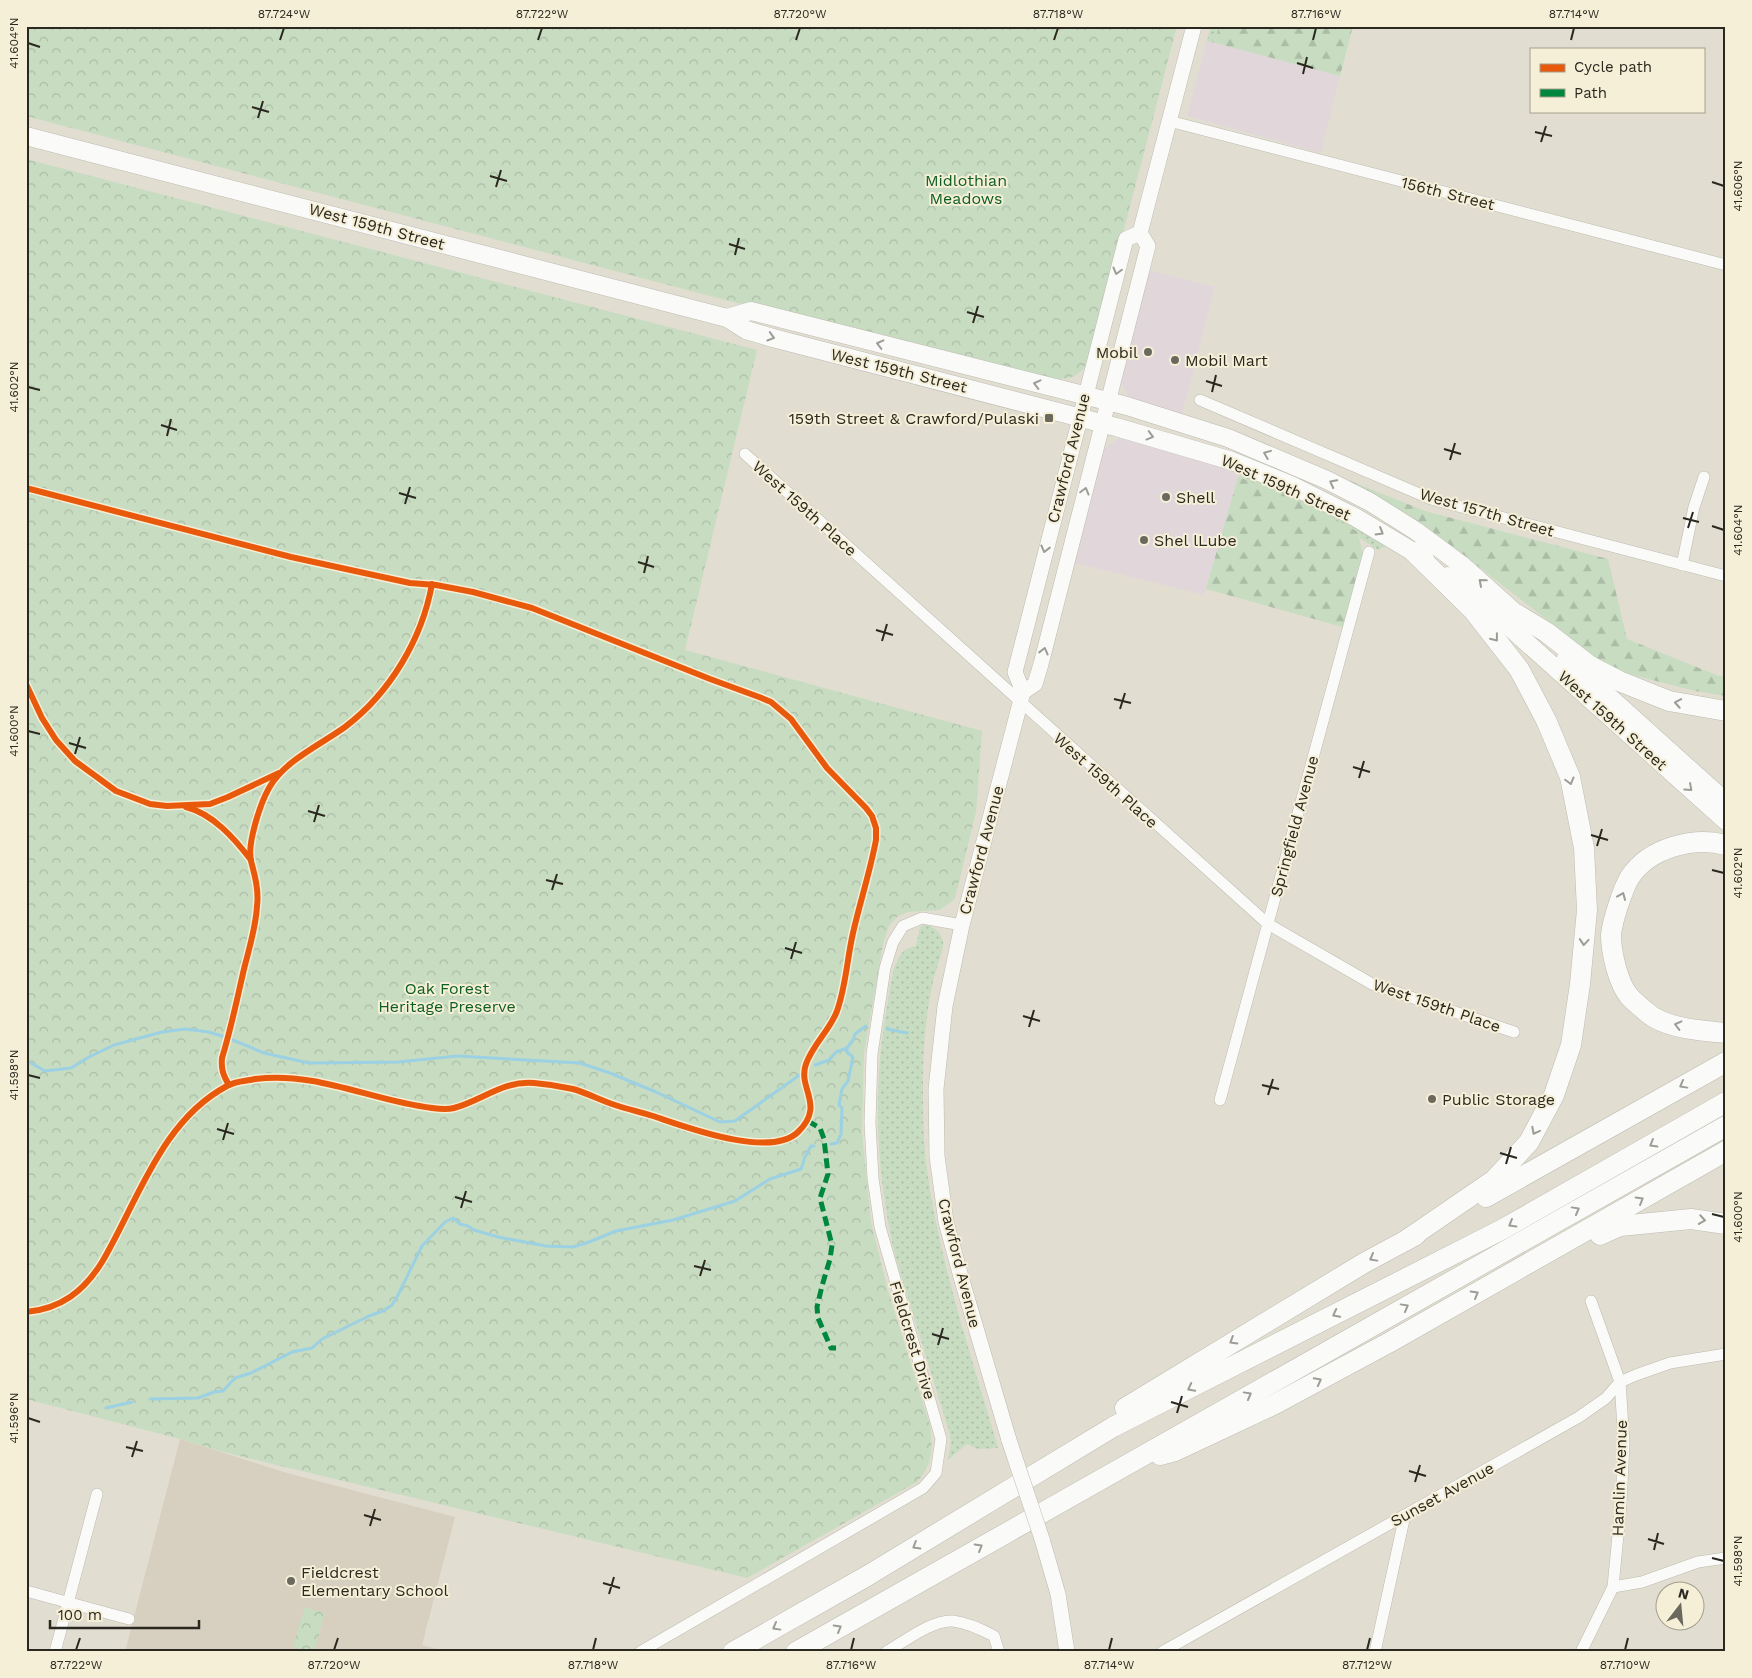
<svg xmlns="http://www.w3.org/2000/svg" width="1752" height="1678" viewBox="0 0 1752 1678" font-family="'Work Sans',sans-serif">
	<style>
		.commercial { fill: #e1d7db }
		.education { fill: #d7cfbf }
		.grass { fill: url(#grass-dots) }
		.forest { fill: url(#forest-firs) }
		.park { fill: url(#park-crowns) }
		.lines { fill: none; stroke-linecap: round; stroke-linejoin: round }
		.stream { stroke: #9cd1e3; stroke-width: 3 }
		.street-casing { stroke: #bdbab0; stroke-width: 12 }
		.secondary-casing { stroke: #bdbab0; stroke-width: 16 }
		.primary-casing { stroke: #bdbab0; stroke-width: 19 }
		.highway-casing { stroke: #bdbab0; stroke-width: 21 }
		.street { stroke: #fafaf8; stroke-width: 11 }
		.secondary { stroke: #fafaf8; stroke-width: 15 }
		.primary { stroke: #fafaf8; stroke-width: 18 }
		.highway { stroke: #fafaf8; stroke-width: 20 }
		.secondary-bridge-casing { stroke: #bdbab0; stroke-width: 16; stroke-linecap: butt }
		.secondary-bridge { stroke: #fafaf8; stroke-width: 15 }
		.quiet { stroke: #00873e; stroke-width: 5; stroke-dasharray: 10 5; stroke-linecap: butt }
		.cycleway-casing { stroke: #f5efd7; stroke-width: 9 }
		.cycleway { stroke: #e8590c; stroke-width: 6 }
		.oneway { stroke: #9d9c97 }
		.ticks { fill: none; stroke: #2b2820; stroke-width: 2 }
		.poi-dot { fill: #6b685e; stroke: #f5efd7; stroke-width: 2 }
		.labels { text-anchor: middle; stroke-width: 4; stroke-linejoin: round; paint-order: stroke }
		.park-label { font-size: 16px; fill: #0d5e23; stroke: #f5efd7 }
		.street-label { font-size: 16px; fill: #2b2820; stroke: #f5efd7 }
		.poi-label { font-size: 16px; fill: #2b2820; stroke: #f5efd7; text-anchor: start }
		.neatline { fill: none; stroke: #2b2820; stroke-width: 2 }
		.ticks-label { font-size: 12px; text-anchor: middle; fill: #2b2820 }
	</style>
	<defs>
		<pattern id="grass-dots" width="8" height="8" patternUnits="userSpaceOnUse" patternTransform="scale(1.25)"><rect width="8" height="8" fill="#c7dcc1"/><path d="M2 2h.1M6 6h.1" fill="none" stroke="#abbda6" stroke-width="1.8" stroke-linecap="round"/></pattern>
		<pattern id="forest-firs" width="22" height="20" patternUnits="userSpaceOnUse" patternTransform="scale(1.25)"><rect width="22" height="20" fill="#c7dcc1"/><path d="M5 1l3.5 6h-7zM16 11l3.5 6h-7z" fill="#abbda6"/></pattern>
		<pattern id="park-crowns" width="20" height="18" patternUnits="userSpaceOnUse" patternTransform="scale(1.25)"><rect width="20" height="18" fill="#c7dcc1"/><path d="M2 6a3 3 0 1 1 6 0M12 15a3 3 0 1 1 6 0" fill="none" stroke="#abbda6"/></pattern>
	</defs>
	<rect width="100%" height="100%" fill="#e1ded1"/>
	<g class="commercial">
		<path d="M1207 41 1340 76 1321 153 1187 116Z"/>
		<path d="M1145 269 1215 287 1181 417 1148 407 1128 396 1119 378Z"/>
		<path d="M1136 436 1241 467 1204 595 1071 562 1101 452 1119 438Z"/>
	</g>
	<path class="education" d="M180 1439 287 1473 455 1517 422 1645 447 1652H125Z"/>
	<g class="grass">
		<path d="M1211 26H1219L1215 43 1207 41Z"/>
		<path d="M1241 467 1392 543 1378 550 1360 538 1358 532 1239 477Z"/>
		<path d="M926 924C933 926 942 933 943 942 944 949 935 973 933 982 926 1013 923 1048 923 1080 923 1110 923 1140 927 1170 940 1265 972 1357 998 1448L978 1449 967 1444 948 1460 951 1441 948 1428 896 1259C876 1177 872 1090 887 1007 890 991 892 960 905 950 908 948 912 947 916 946L920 927Z"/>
	</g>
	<g class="forest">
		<path d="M1219 26H1353L1340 76 1215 43Z"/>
		<path d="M1333 474 1425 511 1608 559 1627 639 1719 676H1726V696L1695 691 1629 674 1599 660 1457 550 1399 512Z"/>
		<path d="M1238 477 1302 500 1358 532 1363 557 1343 627 1206 589Z"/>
	</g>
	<g class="park">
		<path d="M26 26H1177L1092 352C1083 373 1077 380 1052 379L875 333 733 302 26 116Z"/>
		<path d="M26 159 757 350 685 650 982 731 976 812 955 898 950 903 939 910 908 912 898 916 889 926 883 944 864 1054 862 1132 871 1222 888 1291 930 1425C933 1447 933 1465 917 1482L747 1578 223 1452 180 1439 26 1399Z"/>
		<path d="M305 1607 325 1613 314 1652 293 1647Z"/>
	</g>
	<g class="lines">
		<g class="stream">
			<path d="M887 1029 907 1033"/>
			<path d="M31 1063 45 1071 71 1068 89 1057 114 1045 162 1032 185 1029 209 1032 228 1038 264 1053 309 1063 398 1062 457 1056 580 1063 610 1073 656 1092 720 1122 735 1121 801 1074"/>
			<path d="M815 1065 829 1060 836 1052 847 1048 853 1040 855 1034 866 1026"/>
			<path d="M831 1144 837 1143 841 1134 842 1108 839 1105 842 1089 848 1081 853 1057 847 1052V1048"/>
			<path d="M150 1399 198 1398 214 1392 223 1391 235 1378 251 1373 292 1352 312 1348 322 1339 369 1316 383 1311 392 1305 398 1295 422 1246 445 1222 453 1218 460 1224 468 1226 474 1230 498 1237 546 1246 573 1247 589 1242 616 1231 673 1220 735 1201 770 1179 801 1169 805 1157 811 1146H814"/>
			<path d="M106 1408 132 1402"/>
		</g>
		<defs>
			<g id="street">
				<path d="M1169 121 1726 265"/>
				<path d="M1200 400 1431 499 1726 576"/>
				<path d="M745 454 1268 924 1372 984 1514 1032"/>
				<path d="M1682 565 1694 507 1704 477"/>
				<path d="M1220 1100 1369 552"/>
				<path d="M1613 1587 1642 1582 1698 1562 1726 1558"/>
				<path d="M26 1591 129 1619"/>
				<path d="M55 1652 97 1494"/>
				<path d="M640 1652 923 1488 936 1473 941 1439 880 1227 873 1178 870 1123 872 1054 885 968 893 942 903 926 922 918 962 925"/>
				<path d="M886 1652C904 1642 933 1619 953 1621 968 1623 981 1629 994 1636L999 1652"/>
				<path d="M1162 1652 1579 1417 1606 1398 1620 1382 1636 1375 1670 1363 1726 1354"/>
				<path d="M1375 1652 1405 1515"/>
				<path d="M1581 1652 1613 1587 1621 1504 1624 1443 1620 1382 1591 1301"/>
			</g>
			<g id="secondary">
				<path d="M1023 692 1035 684 1041 664 1148 246 1140 233 1194 26"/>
				<path d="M1009 1440 963 1284 946 1222 937 1156 936 1089 945 1006 962 925 1023 692 1015 672 1126 239 1140 233"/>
				<path d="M1042 1539 1058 1594 1067 1652"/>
			</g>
			<g id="primary">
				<path d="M26 136 727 318 746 330 773 338 1116 427 1232 461 1291 485 1355 517 1425 559"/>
				<path d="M727 318 751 311 1127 406 1228 438 1327 480 1370 502 1416 531 1463 566 1528 624"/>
				<path d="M1448 576 1486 606 1726 821"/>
				<path d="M1566 658 1726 802"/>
			</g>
			<g id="highway">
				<path d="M1518 615 1546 632 1590 666 1619 681 1669 701 1726 711"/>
				<path d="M1726 845C1694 836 1649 848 1630 877 1623 888 1612 922 1611 935 1611 952 1618 983 1629 996 1633 1001 1639 1005 1643 1009 1647 1012 1651 1016 1655 1018 1674 1029 1704 1031 1726 1033"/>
				<path d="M1486 1197 1726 1062"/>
				<path d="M1600 1235 1620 1226 1691 1219 1726 1224"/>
				<path d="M1405 1241 1494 1180 1529 1142 1554 1095 1571 1045 1580 984 1587 910 1584 848 1570 777 1546 720 1519 669 1473 610 1414 552"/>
				<path d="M1125 1408 1364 1263 1416 1235"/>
				<path d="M1160 1455 1175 1451 1275 1404 1390 1342 1726 1151"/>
				<path d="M733 1652 867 1576 1113 1427 1503 1229 1726 1102"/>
				<path d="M796 1652 1726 1126"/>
			</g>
		</defs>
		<use href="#street" class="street-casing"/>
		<use href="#secondary" class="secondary-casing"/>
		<use href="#primary" class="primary-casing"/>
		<use href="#highway" class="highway-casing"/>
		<use href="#street" class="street"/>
		<use href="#secondary" class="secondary"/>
		<use href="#primary" class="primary"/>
		<use href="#highway" class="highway"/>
		<defs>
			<path id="secondary-bridge" d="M1009 1440 1042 1539"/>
		</defs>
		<use href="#secondary-bridge" class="secondary-bridge-casing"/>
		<use href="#secondary-bridge" class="secondary-bridge"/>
		<path class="quiet" d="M808 1121 820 1128 824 1139 828 1174 820 1198 832 1245 830 1259 822 1286 817 1307 818 1318 831 1348H836"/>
		<defs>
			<g id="cycleway">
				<path d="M26 488 291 557 410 583 436 585 473 592 532 608 710 679 759 697 771 702 791 719 827 768 866 808 872 816 876 828V840C870 872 860 902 853 933 847 959 846 986 837 1011 830 1030 813 1044 806 1064 797 1088 826 1105 798 1132 770 1159 686 1127 653 1116 640 1112 627 1109 615 1105 600 1100 587 1093 573 1089 560 1086 546 1084 534 1083 504 1080 481 1101 454 1108 447 1110 439 1109 432 1108 372 1101 317 1071 255 1079 246 1081 235 1081 227 1086 161 1121 138 1201 102 1262 84 1291 61 1309 26 1312"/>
				<path d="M26 684 42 718 56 740 75 761 116 791 150 804 167 806 210 804 228 797 279 773"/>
				<path d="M186 807C213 814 234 838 251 860"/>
				<path d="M229 1085C223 1075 221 1069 222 1058 231 1029 237 999 244 969 249 949 256 927 257 906 259 891 255 876 251 861 247 844 260 804 269 788 284 761 320 745 345 727 390 693 422 639 432 584"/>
			</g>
		</defs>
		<use href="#cycleway" class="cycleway-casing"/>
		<use href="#cycleway" class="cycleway"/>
	</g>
	<defs><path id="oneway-chevron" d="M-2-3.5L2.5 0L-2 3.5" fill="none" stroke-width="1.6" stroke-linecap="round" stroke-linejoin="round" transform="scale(1.25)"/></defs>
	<g class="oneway">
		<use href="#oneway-chevron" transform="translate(1117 271) rotate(105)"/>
		<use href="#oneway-chevron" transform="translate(771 337) rotate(16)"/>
		<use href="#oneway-chevron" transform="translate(880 344) rotate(-166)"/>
		<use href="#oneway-chevron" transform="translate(1037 384) rotate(-166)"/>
		<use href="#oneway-chevron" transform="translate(1150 436) rotate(15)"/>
		<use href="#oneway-chevron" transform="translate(1267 454) rotate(-158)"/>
		<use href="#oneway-chevron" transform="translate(1333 483) rotate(-153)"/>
		<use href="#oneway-chevron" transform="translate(1085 491) rotate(-75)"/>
		<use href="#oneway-chevron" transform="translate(1380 532) rotate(31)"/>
		<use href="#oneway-chevron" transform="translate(1045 549) rotate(104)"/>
		<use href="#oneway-chevron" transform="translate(1482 582) rotate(-139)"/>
		<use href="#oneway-chevron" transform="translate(1495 638) rotate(52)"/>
		<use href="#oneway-chevron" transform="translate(1044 651) rotate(-76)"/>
		<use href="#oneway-chevron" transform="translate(1678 703) rotate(-170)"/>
		<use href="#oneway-chevron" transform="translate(1570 781) rotate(75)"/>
		<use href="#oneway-chevron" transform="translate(1689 788) rotate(42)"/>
		<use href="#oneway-chevron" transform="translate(1622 896) rotate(-67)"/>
		<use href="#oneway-chevron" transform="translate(1584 942) rotate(95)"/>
		<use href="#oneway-chevron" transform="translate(1678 1025) rotate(-166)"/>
		<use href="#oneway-chevron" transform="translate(1683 1085) rotate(151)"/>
		<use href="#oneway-chevron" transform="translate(1535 1131) rotate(118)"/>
		<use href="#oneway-chevron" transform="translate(1653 1144) rotate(150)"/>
		<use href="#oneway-chevron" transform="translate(1640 1200) rotate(-30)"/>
		<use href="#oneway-chevron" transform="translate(1576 1210) rotate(-29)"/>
		<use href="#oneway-chevron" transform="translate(1702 1220) rotate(9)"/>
		<use href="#oneway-chevron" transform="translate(1512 1224) rotate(150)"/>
		<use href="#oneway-chevron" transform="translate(1373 1258) rotate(151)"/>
		<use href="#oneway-chevron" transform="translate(1475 1294) rotate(-30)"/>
		<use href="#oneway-chevron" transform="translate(1405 1307) rotate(-29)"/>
		<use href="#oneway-chevron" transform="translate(1336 1314) rotate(153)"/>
		<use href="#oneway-chevron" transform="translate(1233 1341) rotate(149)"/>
		<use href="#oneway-chevron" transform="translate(1318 1381) rotate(-28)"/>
		<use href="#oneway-chevron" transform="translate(1191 1388) rotate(153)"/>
		<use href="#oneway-chevron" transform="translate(1248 1395) rotate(-29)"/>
		<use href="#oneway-chevron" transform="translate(916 1546) rotate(149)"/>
		<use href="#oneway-chevron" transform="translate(979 1547) rotate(-30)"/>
		<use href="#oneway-chevron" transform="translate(776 1627) rotate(151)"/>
		<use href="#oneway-chevron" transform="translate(838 1628) rotate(-30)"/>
	</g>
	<path class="ticks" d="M280 40 284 28M538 40 542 28M796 40 800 28M1054 40 1058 28M1313 40 1316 28M1571 40 1574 28M28 43 40 47M1297 63 1313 68M1303 74 1307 57M252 107 269 112M258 118 263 101M1535 132 1552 136M1541 142 1546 126M490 176 507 181M1712 182 1724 186M496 187 501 170M729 244 745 249M735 255 739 238M967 312 984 317M973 323 978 306M1206 381 1222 386M28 387 40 390M1212 392 1216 375M161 425 177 430M167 436 171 419M1444 449 1461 454M1450 460 1455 443M399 493 416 498M405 504 410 487M1683 518 1699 522M1712 526 1724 530M1688 528 1693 512M638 562 654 567M644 573 648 556M876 630 893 635M882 641 887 624M1114 699 1131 703M1120 709 1125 693M28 731 40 734M69 743 86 748M75 754 80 737M1353 767 1370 772M1359 778 1364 761M308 811 325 816M314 822 319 805M1591 835 1608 840M1597 846 1602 829M1712 870 1724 873M546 880 563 884M552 890 557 874M785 948 802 953M791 959 796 942M1023 1016 1040 1021M1029 1027 1034 1010M28 1075 40 1078M1262 1085 1279 1089M1268 1095 1273 1079M217 1129 234 1134M223 1140 228 1123M1500 1153 1517 1158M1506 1164 1511 1147M455 1197 472 1202M461 1208 466 1191M1712 1214 1724 1217M694 1266 711 1270M700 1276 705 1260M932 1334 949 1339M938 1345 943 1328M1171 1402 1188 1407M1177 1413 1182 1396M28 1418 40 1422M126 1447 143 1451M132 1457 137 1441M1409 1471 1426 1476M1415 1482 1420 1465M364 1515 381 1520M370 1526 375 1509M1648 1539 1664 1544M1654 1550 1658 1533M1712 1558 1724 1561M603 1583 620 1588M609 1594 614 1577M76 1650 80 1638M334 1650 338 1638M593 1650 596 1638M851 1650 854 1638M1109 1650 1112 1638M1367 1650 1370 1638M1625 1650 1628 1638"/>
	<g class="poi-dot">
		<circle cx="1148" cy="352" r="5"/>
		<circle cx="1175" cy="360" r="5"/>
		<rect x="1044" y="413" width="10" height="10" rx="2.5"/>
		<circle cx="1166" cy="497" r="5"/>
		<circle cx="1144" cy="540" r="5"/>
		<circle cx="1432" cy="1099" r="5"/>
		<circle cx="291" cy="1581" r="5"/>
	</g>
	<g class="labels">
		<g class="park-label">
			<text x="966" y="186">Midlothian<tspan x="966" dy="18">Meadows</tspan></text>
			<text x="447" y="994">Oak Forest<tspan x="447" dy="18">Heritage Preserve</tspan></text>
		</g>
		<g class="street-label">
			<text transform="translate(1448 193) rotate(14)" y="6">156th Street</text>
			<text transform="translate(377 226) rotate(15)" y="6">West 159th Street</text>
			<text transform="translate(899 370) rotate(14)" y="6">West 159th Street</text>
			<text transform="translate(1068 458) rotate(-76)" y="6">Crawford Avenue</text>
			<text transform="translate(1286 487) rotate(24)" y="6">West 159th Street</text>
			<text transform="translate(805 508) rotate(42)" y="6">West 159th Place</text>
			<text transform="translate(1487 512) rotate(16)" y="6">West 157th Street</text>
			<text transform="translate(1613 720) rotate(42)" y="6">West 159th Street</text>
			<text transform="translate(1106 780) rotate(42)" y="6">West 159th Place</text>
			<text transform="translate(1294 826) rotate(-75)" y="6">Springfield Avenue</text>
			<text transform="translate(981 850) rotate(-75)" y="6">Crawford Avenue</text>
			<text transform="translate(1437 1005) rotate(19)" y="6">West 159th Place</text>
			<text transform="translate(960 1263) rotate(76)" y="6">Crawford Avenue</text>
			<text transform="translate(913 1340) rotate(73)" y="6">Fieldcrest Drive</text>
			<text transform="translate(1619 1478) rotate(-88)" y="6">Hamlin Avenue</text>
			<text transform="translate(1442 1494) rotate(-29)" y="6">Sunset Avenue</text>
		</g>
		<g class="poi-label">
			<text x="1138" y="358" text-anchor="end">Mobil</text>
			<text x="1185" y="366">Mobil Mart</text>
			<text x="1039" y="424" text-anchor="end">159th Street &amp; Crawford/Pulaski</text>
			<text x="1176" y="503">Shell</text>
			<text x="1154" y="546">Shel lLube</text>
			<text x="1442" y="1105">Public Storage</text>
			<text x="301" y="1578">Fieldcrest<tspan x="301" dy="18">Elementary School</tspan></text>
		</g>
	</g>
	<rect width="1752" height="1678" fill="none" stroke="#f5efd7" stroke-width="55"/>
	<rect x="1530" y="48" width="175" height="65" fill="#f5efd7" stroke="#a49f8e"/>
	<rect x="1540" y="64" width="25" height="8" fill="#e8590c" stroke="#a49f8e"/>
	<text x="1574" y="72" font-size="15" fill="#2b2820">Cycle path</text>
	<rect x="1540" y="89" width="25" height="8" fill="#00873e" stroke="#a49f8e"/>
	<text x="1574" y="98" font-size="15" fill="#2b2820">Path</text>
	<g transform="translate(1680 1606) rotate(16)"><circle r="24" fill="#f5efd7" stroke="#a49f8e"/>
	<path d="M0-4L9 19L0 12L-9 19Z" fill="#6b685e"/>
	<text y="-8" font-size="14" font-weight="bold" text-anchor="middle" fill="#2b2820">N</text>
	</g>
	<path d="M50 1620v8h149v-8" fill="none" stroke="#2b2820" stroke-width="2.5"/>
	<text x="58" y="1620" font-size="15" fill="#2b2820" stroke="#f5efd7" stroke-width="4" paint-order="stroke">100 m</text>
	<rect x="28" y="28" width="1696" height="1622" class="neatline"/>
	<g class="ticks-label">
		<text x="284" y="18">87.724°W</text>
		<text x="542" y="18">87.722°W</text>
		<text x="800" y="18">87.720°W</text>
		<text x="1058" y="18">87.718°W</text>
		<text x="1316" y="18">87.716°W</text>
		<text x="1574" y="18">87.714°W</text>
		<text transform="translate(14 43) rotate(-90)" y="4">41.604°N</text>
		<text transform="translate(1738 186) rotate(-90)" y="4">41.606°N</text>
		<text transform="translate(14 387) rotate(-90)" y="4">41.602°N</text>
		<text transform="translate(1738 530) rotate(-90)" y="4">41.604°N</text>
		<text transform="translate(14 731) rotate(-90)" y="4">41.600°N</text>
		<text transform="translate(1738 873) rotate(-90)" y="4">41.602°N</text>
		<text transform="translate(14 1075) rotate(-90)" y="4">41.598°N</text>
		<text transform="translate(1738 1217) rotate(-90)" y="4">41.600°N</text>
		<text transform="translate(14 1418) rotate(-90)" y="4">41.596°N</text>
		<text transform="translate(1738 1561) rotate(-90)" y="4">41.598°N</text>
		<text x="76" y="1669">87.722°W</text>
		<text x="334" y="1669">87.720°W</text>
		<text x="593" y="1669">87.718°W</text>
		<text x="851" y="1669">87.716°W</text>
		<text x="1109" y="1669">87.714°W</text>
		<text x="1367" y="1669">87.712°W</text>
		<text x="1625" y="1669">87.710°W</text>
	</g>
</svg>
